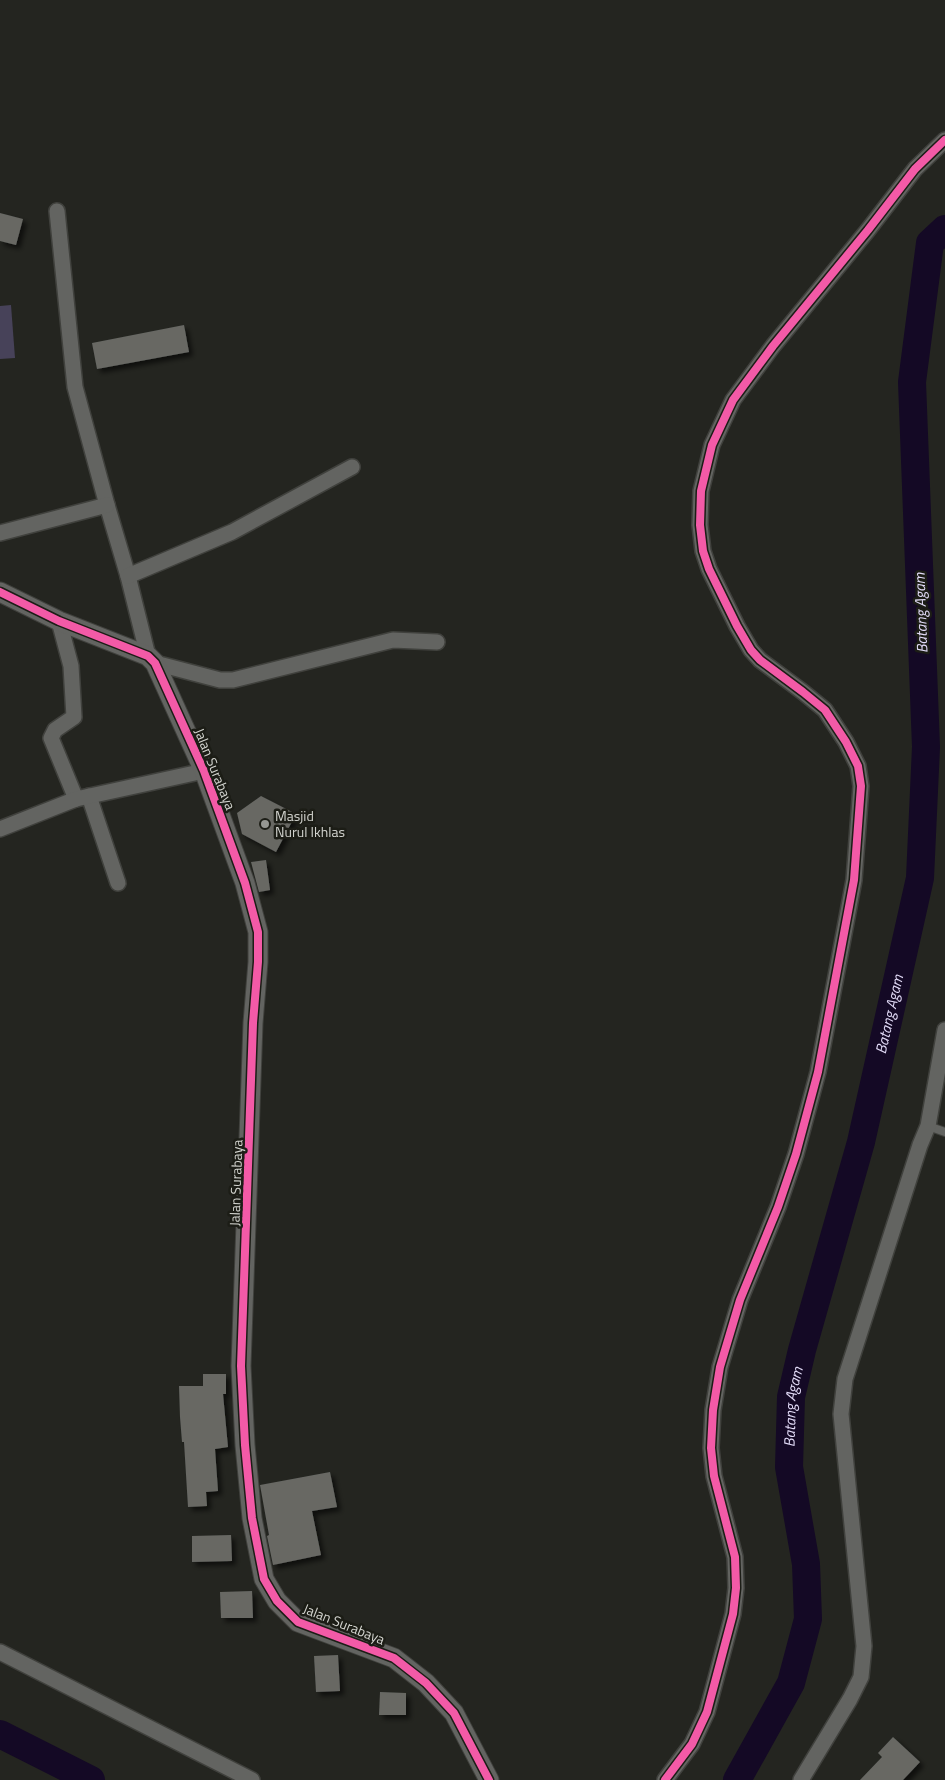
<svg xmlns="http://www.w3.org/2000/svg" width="945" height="1780" viewBox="0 0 945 1780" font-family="'Titillium Web',sans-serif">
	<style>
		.green { fill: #474259 }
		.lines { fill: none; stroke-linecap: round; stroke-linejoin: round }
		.river { stroke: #140925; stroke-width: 28 }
		.building { fill: #676864; filter: url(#shadow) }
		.service-casing { stroke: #40413d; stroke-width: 10 }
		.minor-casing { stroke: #40413d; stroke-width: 18 }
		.tertiary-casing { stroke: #40413d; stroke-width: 21 }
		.service { stroke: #636461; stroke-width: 8 }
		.minor { stroke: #636461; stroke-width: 15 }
		.tertiary { stroke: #636461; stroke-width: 19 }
		.cycleway-casing { stroke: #1c1d16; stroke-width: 11 }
		.cycleway { stroke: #f35aa7; stroke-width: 8 }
		.poi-dot { fill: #969792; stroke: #1c1d16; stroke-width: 2 }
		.labels { text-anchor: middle; stroke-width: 5; stroke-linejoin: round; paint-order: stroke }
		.street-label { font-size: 14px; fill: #d3d4cf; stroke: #1c1d16 }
		.poi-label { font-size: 14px; fill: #d3d4cf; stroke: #1c1d16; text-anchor: start }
		.water-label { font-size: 15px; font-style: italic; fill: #e3dcf8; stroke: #1c1d16 }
	</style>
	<defs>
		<filter id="shadow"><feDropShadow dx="4" dy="4" stdDeviation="2.5" flood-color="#0009"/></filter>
	</defs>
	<rect width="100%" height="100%" fill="#242520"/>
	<path class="green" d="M11 305 15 358 0 359V306Z"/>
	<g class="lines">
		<g class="river">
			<path d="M0 1734 91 1780"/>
			<path id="s1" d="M737 1780 791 1683 808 1619 806 1564 789 1467 791 1397 802 1350 861 1142 920 878 926 747 912 382 930 243 945 229"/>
		</g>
	</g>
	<g class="building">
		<path d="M0 213 23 219 16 245 0 241Z"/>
		<path d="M184 325 189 352 97 369 92 343Z"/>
		<path d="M261 796 296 814 276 852 242 834 237 813Z"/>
		<path d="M266 860 270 890 259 892 251 862Z"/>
		<path d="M203 1374H226V1394H223L228 1447 215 1449 218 1491 206 1492 207 1506 188 1507 184 1442H182L180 1417 179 1386H203Z"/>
		<path d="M330 1472 337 1507 312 1511 321 1555 273 1565 267 1536 269 1535 260 1485Z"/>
		<path d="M231 1535 232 1561 192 1562V1536Z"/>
		<path d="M252 1591 253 1618H221L220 1592Z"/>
		<path d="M338 1655 340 1691 316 1692 314 1656Z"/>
		<path d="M380 1692 406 1693V1715H379Z"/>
		<path d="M893 1737 920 1762 903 1780H860L882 1757 878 1753Z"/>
	</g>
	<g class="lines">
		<defs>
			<path id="service" d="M928 1126 945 1132"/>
			<g id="minor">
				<path d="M57 211 75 387 107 505 128 576 148 656"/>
				<path d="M0 533 107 505"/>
				<path d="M128 576 232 532 352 467"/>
				<path d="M59 621 71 666 74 717 55 730 51 738 76 799"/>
				<path d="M155 663 220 680H233L393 640 437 642"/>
				<path d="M89 796 118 883"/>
				<path d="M0 829 76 799 204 771"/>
				<path d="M0 1652 252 1780"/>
				<path d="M665 1780 692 1744 707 1712 733 1614 736 1588 735 1557 714 1476 711 1448 713 1410 720 1367 740 1300 778 1207 796 1154 818 1072 854 880 861 786 858 766 846 742 825 710 803 692 760 660 751 650 737 626 709 569 703 551 700 525 701 491 712 445 733 400 773 346 868 230 915 169 945 140"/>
				<path d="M801 1780 850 1699 861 1677 864 1646 841 1414 845 1379 920 1145 928 1126 945 1030"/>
			</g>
			<path id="tertiary" d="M0 592 59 621 148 656 155 663 204 771 245 883 258 932V962L253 1023 241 1366 245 1445 252 1518 264 1579 277 1601 298 1622 394 1658 426 1683 454 1713 489 1780"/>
		</defs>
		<use href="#service" class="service-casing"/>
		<use href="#minor" class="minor-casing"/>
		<use href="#tertiary" class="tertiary-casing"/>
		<use href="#service" class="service"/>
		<use href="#minor" class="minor"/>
		<use href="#tertiary" class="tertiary"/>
		<defs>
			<g id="cycleway">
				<path d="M0 592 59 621 148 656 155 663 204 771 245 883 258 932V962L253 1023 241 1366 245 1445 252 1518 264 1579 277 1601 298 1622 394 1658 426 1683 454 1713 489 1780"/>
				<path d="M665 1780 692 1744 707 1712 733 1614 736 1588 735 1557 714 1476 711 1448 713 1410 720 1367 740 1300 778 1207 796 1154 818 1072 854 880 861 786 858 766 846 742 825 710 803 692 760 660 751 650 737 626 709 569 703 551 700 525 701 491 712 445 733 400 773 346 868 230 915 169 945 140"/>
			</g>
		</defs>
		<use href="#cycleway" class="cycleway-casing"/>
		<use href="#cycleway" class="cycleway"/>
	</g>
	<circle class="poi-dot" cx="265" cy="824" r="5"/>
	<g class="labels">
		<g class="street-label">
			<text transform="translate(215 769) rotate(68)" y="5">Jalan Surabaya</text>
			<text transform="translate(236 1183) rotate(-88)" y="5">Jalan Surabaya</text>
			<text transform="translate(344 1624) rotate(22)" y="5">Jalan Surabaya</text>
		</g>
		<g class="poi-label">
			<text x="275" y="821">Masjid<tspan x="275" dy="16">Nurul Ikhlas</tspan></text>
		</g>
		<g class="water-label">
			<text transform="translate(921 613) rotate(-92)" y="5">Batang Agam</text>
			<text dy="5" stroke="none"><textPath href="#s1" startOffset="796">Batang Agam</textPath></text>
			<text dy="5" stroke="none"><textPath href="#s1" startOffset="391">Batang Agam</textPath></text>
		</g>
	</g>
</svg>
